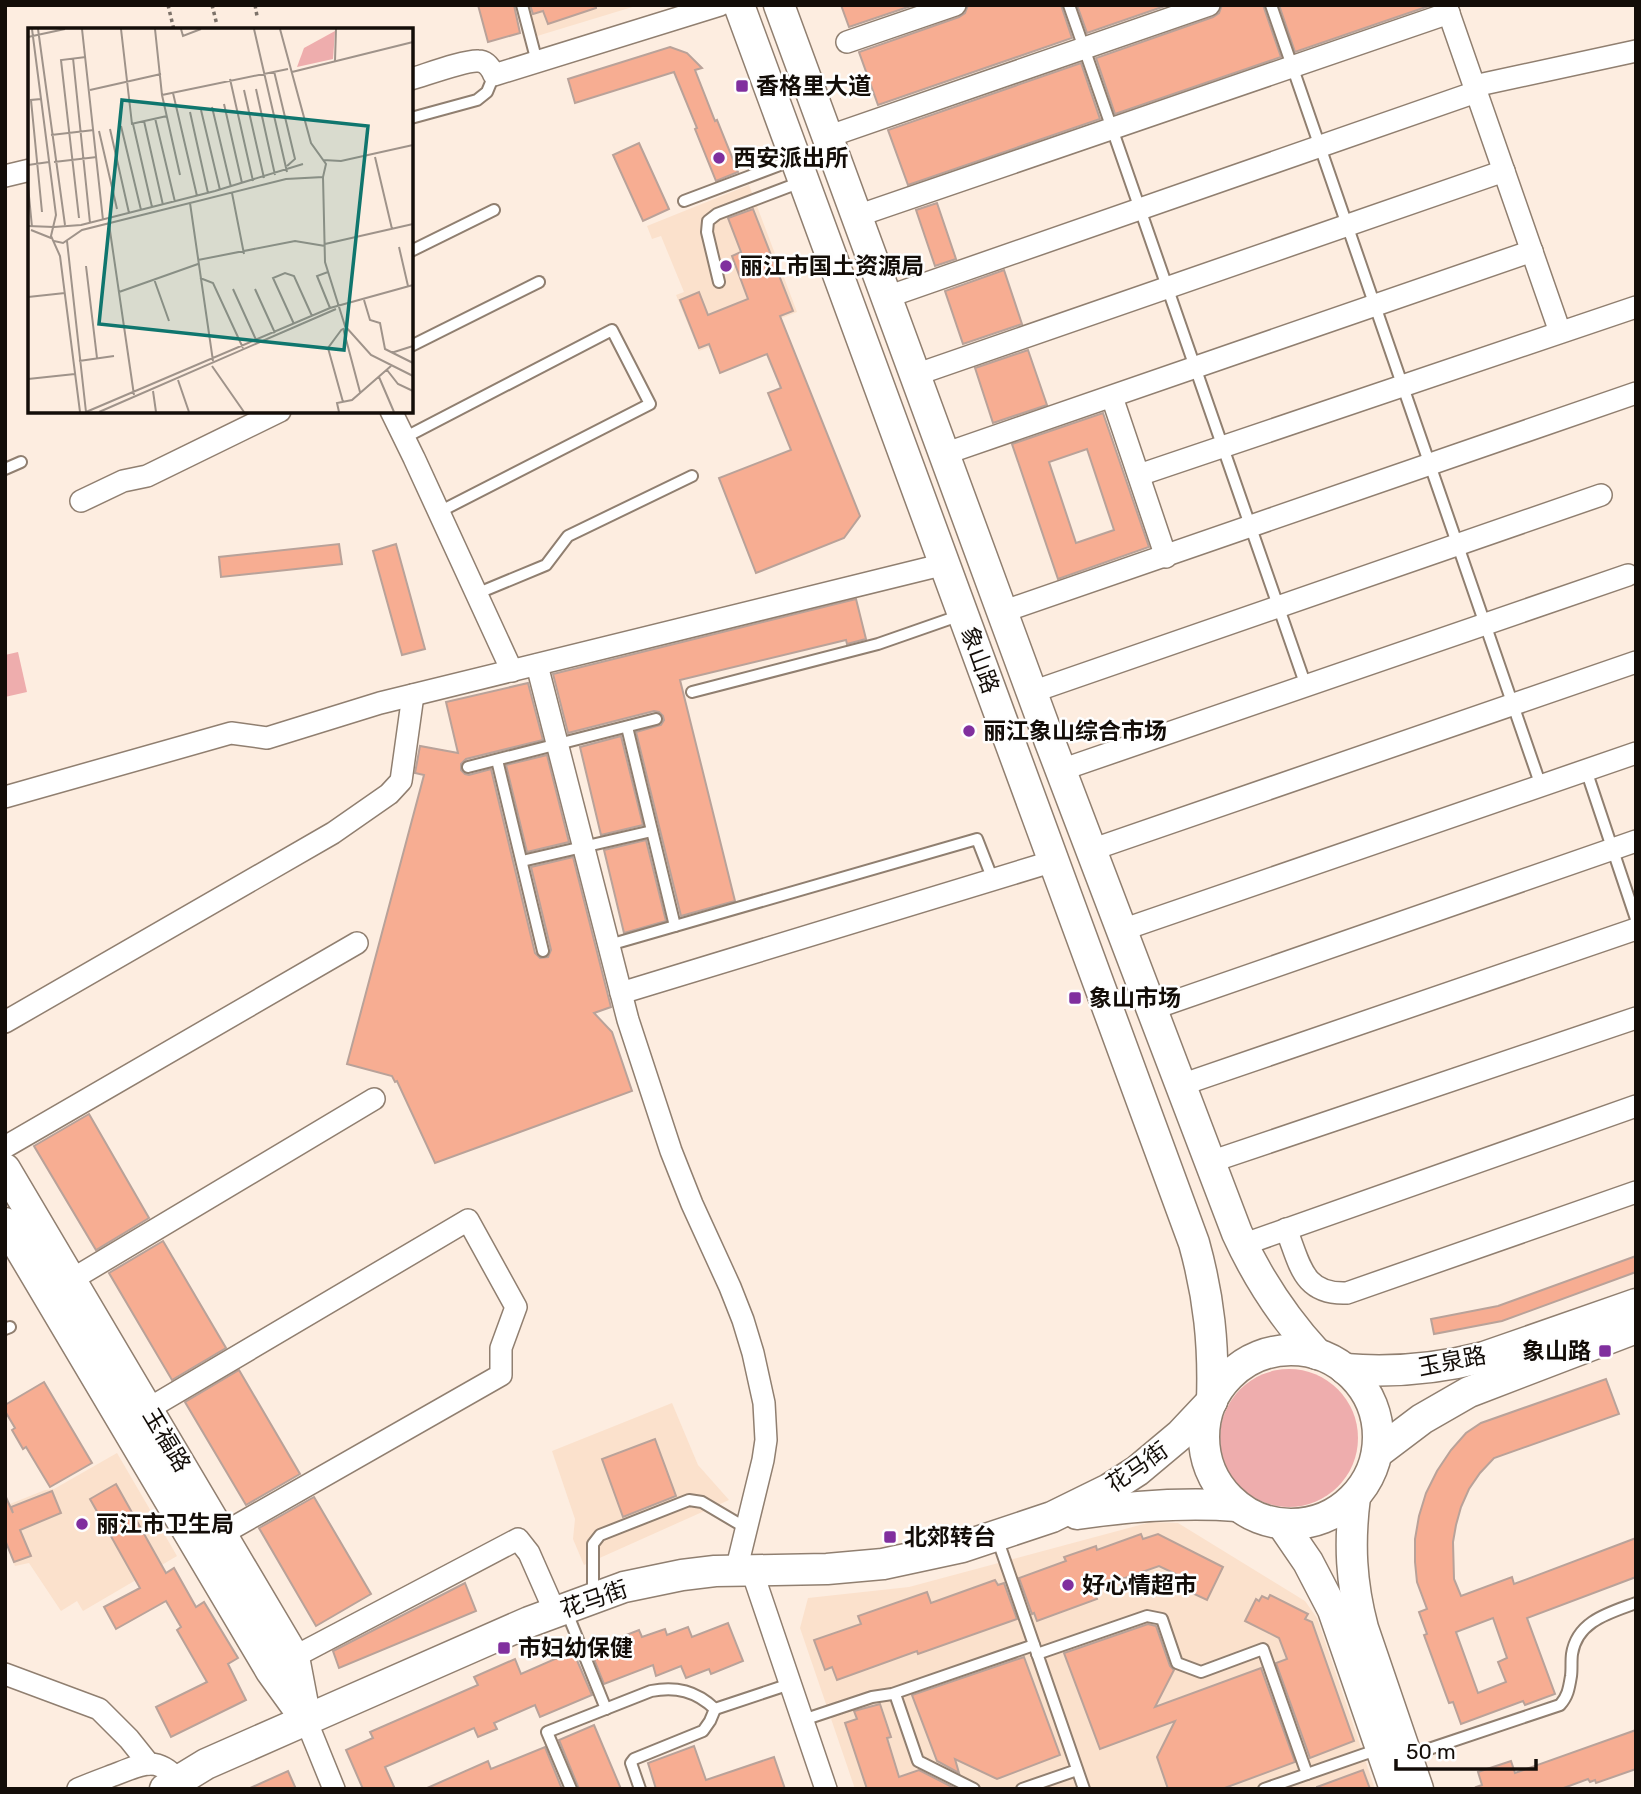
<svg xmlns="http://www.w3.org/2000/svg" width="1641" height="1794" viewBox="0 0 1641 1794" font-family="Rubik,'Noto Sans SC',sans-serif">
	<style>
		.built { fill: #fbe1cc }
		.green { fill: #eeadad }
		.building { fill: #f7ad92; stroke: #b9a299; stroke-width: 2; fill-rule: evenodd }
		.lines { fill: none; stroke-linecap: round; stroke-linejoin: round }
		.lane-casing { stroke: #907f70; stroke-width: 14 }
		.street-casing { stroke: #907f70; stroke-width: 24 }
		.secondary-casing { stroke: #907f70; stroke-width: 33 }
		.path { stroke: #7c7269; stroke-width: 3.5; stroke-dasharray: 3.5 3.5; stroke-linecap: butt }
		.lane { stroke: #fff; stroke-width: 10 }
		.street { stroke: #fff; stroke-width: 21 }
		.secondary { stroke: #fff; stroke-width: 30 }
		.poi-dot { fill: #802f9e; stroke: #fefefe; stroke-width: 2.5 }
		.labels { text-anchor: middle; stroke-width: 5; stroke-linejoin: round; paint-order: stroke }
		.poi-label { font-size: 23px; font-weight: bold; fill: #130d08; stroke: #fefefe; text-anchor: start }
		.street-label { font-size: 23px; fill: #130d08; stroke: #fefefe }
		.inset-road { fill: none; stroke: #9f938a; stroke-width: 2 }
		.view { fill: #0f766e; fill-opacity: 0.15; stroke: #0f766e; stroke-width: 3.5 }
		.inset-edge { fill: none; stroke: #130d08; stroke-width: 3.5 }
	</style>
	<rect width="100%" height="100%" fill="#fdede0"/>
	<g class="built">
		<path d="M515 5H639L524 40Z"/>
		<path d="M749 185 797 312 699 351 676 295 684 292 661 236 652 239 647 226Z"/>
		<path d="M672 1403 698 1465 729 1500 584 1565 573 1539 575 1519 552 1451Z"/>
		<path d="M117 1453 177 1556 83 1611 77 1601 61 1611 29 1563 15 1566 5 1542V1506L45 1490 54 1489Z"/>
		<path d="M1151 1522 1178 1523 1305 1601 1317 1618 1375 1789H855L800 1628 808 1598 909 1587Z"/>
	</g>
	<g class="green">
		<path d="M18 652 27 692 5 697V655Z"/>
		<circle cx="1289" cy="1438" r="69"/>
	</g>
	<g class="building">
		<path d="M478 5H514L520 33 488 42Z"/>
		<path d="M530 5H596V8L548 24 543 11 533 14Z"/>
		<path d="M841 5H914L849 27Z"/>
		<path d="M968 5H1061L1072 38 878 105 859 52 959 17 965 13Z"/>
		<path d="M1077 5H1168L1087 33Z"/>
		<path d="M1222 5H1263L1281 57 1115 114 1096 58 1213 17 1219 13Z"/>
		<path d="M1279 5H1429V6L1295 52Z"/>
		<path d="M670 47 687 53 702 68 695 70 715 121 717 120 738 172 716 181 695 129 697 128 674 72 575 103 568 79Z"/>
		<path d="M1081 63 1100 119 908 185 888 130Z"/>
		<path d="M639 143 669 209 643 221 613 155Z"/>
		<path d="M937 203 956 259 935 266 916 210Z"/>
		<path d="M753 209 793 311 780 316 860 516 844 538 756 573 719 478 791 450 768 393 781 388 767 354 720 373 709 344 699 348 680 300 699 292 708 315 748 299 732 256 741 252 728 218Z"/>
		<path d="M1004 270 1022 324 963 344 945 291Z"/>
		<path d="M1028 350 1047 405 993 423 975 368Z"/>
		<path d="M1103 413 1149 547 1058 579 1012 444ZM1087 449 1114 530 1076 543 1049 462Z"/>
		<path d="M339 544 342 564 221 577 219 557Z"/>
		<path d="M396 544 425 649 402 655 373 551Z"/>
		<path d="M856 599 866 639 847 644 846 640 680 680 735 901 681 916 636 732 661 725 664 720 663 716 659 712 654 711 568 733 553 674Z"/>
		<path d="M528 683 543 740 466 759 461 764V770L465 774 469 775 491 769 535 953 540 958 548 957 551 950 531 867 573 857 611 1007 594 1013 612 1032 632 1091 435 1163 397 1081 395 1082 392 1076 347 1064 424 775 415 773 420 746 458 753 446 702Z"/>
		<path d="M621 736 643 825 601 835 580 747Z"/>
		<path d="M547 755 569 842 527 852 506 765Z"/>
		<path d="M646 840 666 921 624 933 604 850Z"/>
		<path d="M89 1114 149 1218 96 1250 34 1146Z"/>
		<path d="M163 1241 226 1348 172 1380 109 1273Z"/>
		<path d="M1636 1256V1272L1502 1321 1434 1334 1431 1319 1498 1306Z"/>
		<path d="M239 1370 300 1474 246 1505 185 1402Z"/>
		<path d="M1606 1379 1619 1414 1494 1458 1480 1473 1469 1489 1461 1507 1456 1525 1453 1542 1454 1579 1461 1596 1512 1577 1514 1584 1636 1538V1577L1527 1618 1555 1694 1525 1705 1523 1701 1461 1724 1453 1702 1449 1703 1424 1635 1427 1634 1419 1612 1427 1609 1417 1582 1415 1562V1539L1419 1516 1426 1493 1437 1471 1451 1450 1466 1433 1481 1423ZM1493 1618 1507 1658 1498 1662 1506 1682 1478 1693 1456 1632Z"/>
		<path d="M44 1382 92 1463 50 1487 26 1447 23 1449 12 1430 15 1428 5 1411V1405Z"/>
		<path d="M655 1439 676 1496 623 1517 602 1459Z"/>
		<path d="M116 1484 166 1573 174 1568 196 1607 204 1602 238 1658 228 1664 246 1700 171 1737 156 1707 207 1682 177 1630 181 1627 166 1601 116 1629 104 1607 140 1588 90 1499Z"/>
		<path d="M52 1491 61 1513 20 1530 31 1556 14 1562 5 1540V1495L13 1513 11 1507Z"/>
		<path d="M314 1497 371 1594 316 1626 259 1528Z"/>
		<path d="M1141 1534 1143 1539 1158 1534 1223 1567 1207 1600 1175 1585 1180 1576 1159 1566 1093 1589 1097 1599 1037 1621 1034 1613 1032 1614 1019 1578 1066 1561 1064 1557 1096 1546 1097 1550Z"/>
		<path d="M995 1580 998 1585 1004 1583 1017 1619 918 1654 917 1651 837 1680 832 1667 825 1670 814 1640 861 1624 858 1616 927 1592 931 1603Z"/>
		<path d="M465 1583 476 1611 339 1668 333 1651Z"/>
		<path d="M1270 1595 1308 1614 1305 1619 1312 1622 1354 1741 1310 1758 1276 1663 1287 1659 1279 1638 1245 1621 1256 1599 1259 1601 1262 1596 1268 1599Z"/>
		<path d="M728 1623 743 1661 711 1674 709 1669 686 1678 681 1666 656 1676 653 1665 604 1684 590 1649 639 1630 642 1637 665 1629 667 1635 688 1627 692 1637Z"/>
		<path d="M1148 1624 1156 1626 1170 1666 1174 1670 1155 1707 1261 1668 1295 1762 1222 1789H1168L1157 1757 1175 1721 1100 1749 1064 1653Z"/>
		<path d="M573 1651 592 1695 540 1717 535 1705 494 1723 497 1729 478 1737 474 1728 385 1767 395 1789H363L346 1750 373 1738 370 1732 478 1685 474 1677 515 1659 521 1674Z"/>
		<path d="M1024 1657 1060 1755 997 1779 955 1759 959 1773 937 1761 912 1695Z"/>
		<path d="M880 1704 891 1737 887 1738 899 1777 919 1770 956 1789H867L845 1723 857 1719 854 1711Z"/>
		<path d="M594 1725 621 1789H579L559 1740Z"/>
		<path d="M1636 1730V1769L1596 1783 1595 1780 1590 1782 1588 1779 1561 1789H1477L1476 1787 1482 1785 1478 1772 1511 1761 1515 1773Z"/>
		<path d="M694 1746 706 1780 774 1757 785 1789H656L648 1763Z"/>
		<path d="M545 1747 562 1789H425L488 1761 491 1769Z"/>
		<path d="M1363 1770 1370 1789H1317V1787Z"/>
		<path d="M288 1771 296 1789H248Z"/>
	</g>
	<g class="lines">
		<defs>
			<g id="lane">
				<path d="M522 5 537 62"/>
				<path d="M1069 5 1306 686"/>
				<path d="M1271 5 1541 786"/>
				<path d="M411 118 477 100 487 92 494 75"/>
				<path d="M684 201 793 160"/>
				<path d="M411 251 494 210"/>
				<path d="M719 282 707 232 708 221 717 214 801 182"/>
				<path d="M411 346 539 282"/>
				<path d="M404 438 612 330 650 404 439 512"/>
				<path d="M5 469 21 462"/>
				<path d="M476 594 546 565 568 536 692 476"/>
				<path d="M692 692 878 644 961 615"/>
				<path d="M627 727 675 926"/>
				<path d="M497 760 543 951"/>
				<path d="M468 767 656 719"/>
				<path d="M1586 770 1636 919"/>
				<path d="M522 861 652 831"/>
				<path d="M609 945 977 839 993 880"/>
				<path d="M5 1329 10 1327"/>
				<path d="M997 1538 1084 1789"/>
				<path d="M593 1594V1544L600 1535 689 1500 702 1502 746 1528"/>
				<path d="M566 1610 606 1709"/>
				<path d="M1037 1654 1147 1616 1162 1619 1177 1663 1201 1672 1263 1649 1307 1774"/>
				<path d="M895 1694 918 1761 974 1789"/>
				<path d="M803 1720 872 1697 892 1694 1034 1645"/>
				<path d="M1408 1756 1560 1705C1568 1696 1569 1688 1571 1676 1572 1669 1571 1661 1572 1654 1577 1621 1609 1613 1636 1603"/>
				<path d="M571 1789 547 1732 651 1691C676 1686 696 1691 715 1709L790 1684"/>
				<path d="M640 1789 631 1763 634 1759 703 1731 710 1721 715 1709"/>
				<path d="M1022 1789 1077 1770"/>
				<path d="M1264 1789 1379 1749"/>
			</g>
			<g id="street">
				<path d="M1446 5 1560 332"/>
				<path d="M847 42 955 5"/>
				<path d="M411 79C425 75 466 60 478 61 487 61 491 68 494 75L720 5"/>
				<path d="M1474 86 1636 51"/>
				<path d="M827 137 1209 5"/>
				<path d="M5 176 30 170"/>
				<path d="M857 216 1449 13"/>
				<path d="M887 297 1476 92"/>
				<path d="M915 375 1504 171"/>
				<path d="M1112 397 1166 557"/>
				<path d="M391 411 414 458 512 671"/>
				<path d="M944 454 1532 251"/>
				<path d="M1139 475 1636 307"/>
				<path d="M81 501 123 481 147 476 280 411"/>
				<path d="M1002 612 1636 393"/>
				<path d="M537 665 628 1020 671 1151 692 1204 730 1287 743 1320 753 1353 764 1403 766 1440 763 1460 736 1571"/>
				<path d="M1032 692 1601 495"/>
				<path d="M1061 770 1628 575"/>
				<path d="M5 797 231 733 267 738 380 703 945 564"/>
				<path d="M1091 850 1636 662"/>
				<path d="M1122 930 1636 753"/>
				<path d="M621 993 1054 861"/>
				<path d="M1152 1009 1636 841"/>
				<path d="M5 1022 333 833 389 794 401 781 413 695"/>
				<path d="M1181 1085 1636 929"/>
				<path d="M5 1147 357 943"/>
				<path d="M1210 1162 1636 1018"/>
				<path d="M1286 1229C1300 1263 1302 1295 1347 1293L1636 1192"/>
				<path d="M1242 1245 1636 1106"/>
				<path d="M71 1280 374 1099"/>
				<path d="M148 1409 468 1220 516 1307 501 1348V1375L222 1534"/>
				<path d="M752 1571 826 1789"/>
				<path d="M294 1657 518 1539 529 1553 555 1612"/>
				<path d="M5 1674 99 1709 129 1739 149 1764"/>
				<path d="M306 1720 334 1789"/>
				<path d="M78 1789C92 1783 106 1778 119 1773 144 1763 159 1757 178 1780"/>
			</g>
			<g id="secondary">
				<path d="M739 5 1194 1243C1209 1297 1214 1345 1212 1401"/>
				<path d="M779 5 1050 742 1237 1233C1258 1279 1283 1317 1317 1354"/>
				<path d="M5 1169 294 1657 306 1720"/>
				<path d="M5 1223 271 1671 302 1714"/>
				<circle cx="1291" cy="1437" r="87"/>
				<path d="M1345 1369C1393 1373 1437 1369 1484 1357L1636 1304"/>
				<path d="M1377 1453 1422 1419 1469 1392 1636 1328"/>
				<path d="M1355 1497C1349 1543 1351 1583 1363 1628L1418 1789"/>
				<path d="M1077 1514C1131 1506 1181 1502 1237 1506"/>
				<path d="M1282 1524 1308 1562 1333 1610 1395 1789"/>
				<path d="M165 1789 206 1764 306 1720 529 1622 624 1587 682 1575 715 1571 827 1569 883 1564 962 1547 1052 1517 1109 1489 1137 1471 1180 1435 1212 1401"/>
			</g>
		</defs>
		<use href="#lane" class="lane-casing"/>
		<use href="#street" class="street-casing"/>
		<use href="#secondary" class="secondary-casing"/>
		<g class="path">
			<path d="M168 5 174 30"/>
			<path d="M212 5 217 25"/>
			<path d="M255 5 257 16"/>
			<path d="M299 5V7"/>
		</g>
		<use href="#lane" class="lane"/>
		<use href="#street" class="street"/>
		<use href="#secondary" class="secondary"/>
	</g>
	<g class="poi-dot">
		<rect x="735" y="79" width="14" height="14" rx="3.5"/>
		<circle cx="719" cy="158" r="7"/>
		<circle cx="726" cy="266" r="7"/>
		<circle cx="969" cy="731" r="7"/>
		<rect x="1068" y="991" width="14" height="14" rx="3.5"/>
		<rect x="1598" y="1344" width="14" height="14" rx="3.5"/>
		<circle cx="82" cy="1524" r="7"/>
		<rect x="883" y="1530" width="14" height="14" rx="3.5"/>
		<circle cx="1068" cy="1585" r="7"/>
		<rect x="497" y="1641" width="14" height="14" rx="3.5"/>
	</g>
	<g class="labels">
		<g class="poi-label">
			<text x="756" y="94">香格里大道</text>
			<text x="733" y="166">西安派出所</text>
			<text x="740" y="274">丽江市国土资源局</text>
			<text x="983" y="739">丽江象山综合市场</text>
			<text x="1089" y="1006">象山市场</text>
			<text x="1591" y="1359" text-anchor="end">象山路</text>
			<text x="96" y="1532">丽江市卫生局</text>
			<text x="904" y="1545">北郊转台</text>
			<text x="1082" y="1593">好心情超市</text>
			<text x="518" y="1656">市妇幼保健</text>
		</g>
		<g class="street-label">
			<text transform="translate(980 660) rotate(70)" y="8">象山路</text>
			<text transform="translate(1452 1361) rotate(-11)" y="8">玉泉路</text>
			<text transform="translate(167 1440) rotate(59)" y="8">玉福路</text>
			<text transform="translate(1137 1467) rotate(-35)" y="8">花马街</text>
			<text transform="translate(594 1599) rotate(-19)" y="8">花马街</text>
		</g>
	</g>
	<g transform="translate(28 28)">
		<rect width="385" height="385" fill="#fdede0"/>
		<path d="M307 3 305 31 269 39 276 20Z" fill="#eeadad"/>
		<path class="inset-road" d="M4 1 28 187 23 208 32 228 52 384M10 1 37 197M54 1 75 192M93 1 104 96M127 1 134 67 152 147M153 1 155 8 173 1M226 1 259 144M0 9 37 1M45 30 62 195M307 33 308 1M246 43 267 131 259 138M264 44 385 14M202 51 225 153M228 61 247 147M62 62 133 46M216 62 236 150M145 65 169 168M134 67 260 41M13 71 3 72 14 184M196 76 214 155M184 79 203 159M173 82 192 162M162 84 180 165M127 90 147 174M116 93 135 177M103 96 139 88M105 96 124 179M93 98 113 182M82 101 101 185M71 103 89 181M23 107 66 102M347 129 364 201M295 132 313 133 385 117M26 134 69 129M0 137 21 134M295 149 297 234 317 298 343 327 385 348M0 158 4 199M204 165 216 226M162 175 185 333M51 190 33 32 58 29M81 196 106 367M0 198 26 199M26 199 53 197 187 163 275 136M3 202 23 210M26 213 35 215 54 202 258 151 295 149 298 136 283 115 252 1M39 213 58 384M297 216 385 196M371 219 380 258M170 232 267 213 297 218M58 238 69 330M300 244 289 248 302 280M172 250 185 255 215 320M126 251 141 293M205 261 229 314M227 261 247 305M91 264 170 236M0 269 37 265M336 272 342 292 352 295 357 321 385 335M266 296 245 250 257 245 266 248 284 288M315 300 332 364M314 301 300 320 315 374M363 325 385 318M51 333 86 328M184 338 216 384M359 342 370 356 385 363M351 349 366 384M0 351 47 346M150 352 161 384M125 363 128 384M58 384 302 280 385 257M71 384 308 281M311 384 309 375 324 372 363 338"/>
		<path class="view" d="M94 72 340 98 316 322 71 296Z"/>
		<rect width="385" height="385" class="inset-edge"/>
	</g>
	<rect width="1641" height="1794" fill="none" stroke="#130d08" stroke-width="14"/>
	<path d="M1396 1759v10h140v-10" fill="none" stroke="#130d08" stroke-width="3.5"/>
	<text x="1406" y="1759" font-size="21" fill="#130d08" stroke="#fefefe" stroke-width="5" paint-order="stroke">50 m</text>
</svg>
